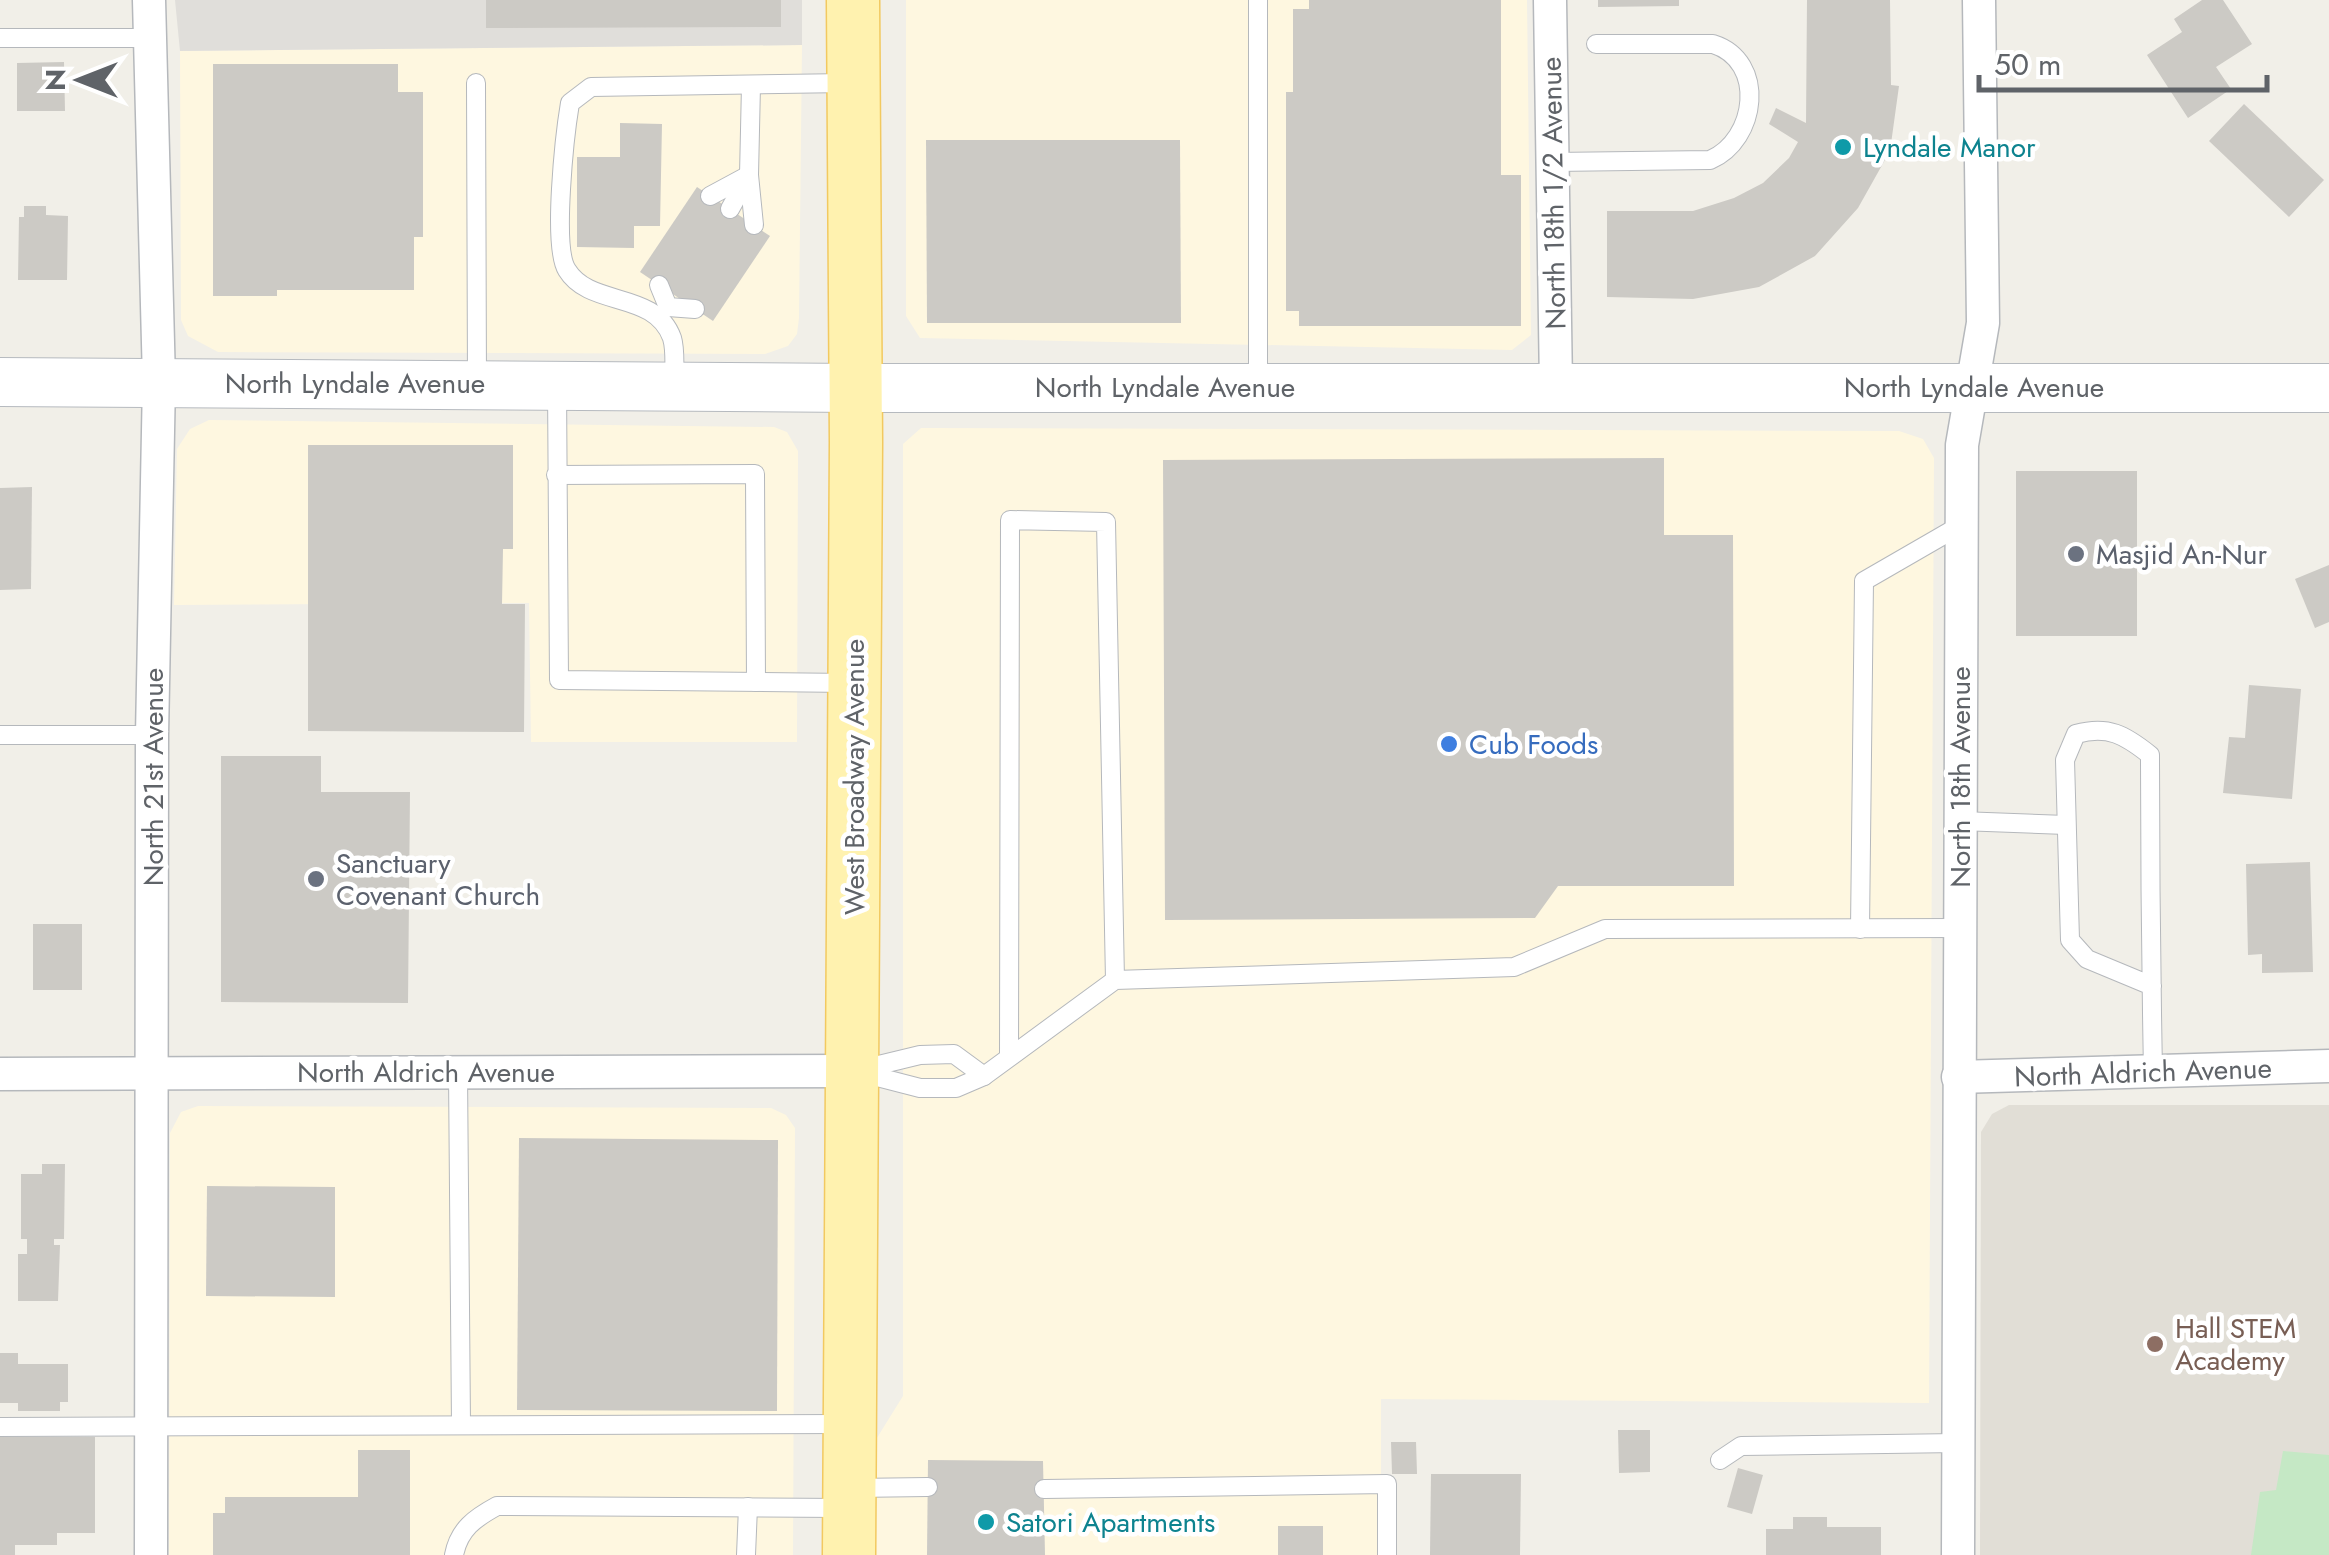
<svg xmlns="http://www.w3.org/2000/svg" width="2329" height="1555" viewBox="0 0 2329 1555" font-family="Jost,sans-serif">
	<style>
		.commercial { fill: #fef7e0 }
		.industrial { fill: #e0deda }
		.education { fill: #e1ded6 }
		.green { fill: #c5e8c5 }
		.building { fill: #cccac5 }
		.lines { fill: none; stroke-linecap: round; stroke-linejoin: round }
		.lane-casing { stroke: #b5b8bc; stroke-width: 20 }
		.street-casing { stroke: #b5b8bc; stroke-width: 35 }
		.secondary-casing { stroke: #b6babf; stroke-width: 50 }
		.primary-casing { stroke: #f2c960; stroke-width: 55 }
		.lane { stroke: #fff; stroke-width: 18 }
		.street { stroke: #fff; stroke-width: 32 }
		.secondary { stroke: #fff; stroke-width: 48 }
		.primary { stroke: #fff2af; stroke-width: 52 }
		.culture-dot { fill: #0f9aa8; stroke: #fff; stroke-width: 4 }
		.worship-dot { fill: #6b7280; stroke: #fff; stroke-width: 4 }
		.shop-dot { fill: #3f7fe0; stroke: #fff; stroke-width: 4 }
		.education-dot { fill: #8d6e63; stroke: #fff; stroke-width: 4 }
		.labels { text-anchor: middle; stroke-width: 9; stroke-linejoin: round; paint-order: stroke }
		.culture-label { font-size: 28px; fill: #0d838f; stroke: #fff; text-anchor: start }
		.street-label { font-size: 28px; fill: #5f6368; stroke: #fff }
		.worship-label { font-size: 28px; fill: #5b616d; stroke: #fff; text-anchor: start }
		.shop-label { font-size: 28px; fill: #366cbe; stroke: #fff; text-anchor: start }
		.education-label { font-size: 28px; fill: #785e54; stroke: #fff; text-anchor: start }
	</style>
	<rect width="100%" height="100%" fill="#f1efe8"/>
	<g class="commercial">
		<path d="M906 0H1527L1531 335 1512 350 920 338 906 316Z"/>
		<path d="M802 45 799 318 797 334 788 346 765 354 218 352 188 336 181 320 180 51Z"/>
		<path d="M209 420 774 427 787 432 798 451 797 742H531L529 603 174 605 177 449 190 429Z"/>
		<path d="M921 428 1899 431 1923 439 1934 458 1929 1403 1381 1399V1555H875V1441L903 1396V444Z"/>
		<path d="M198 1106 771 1108 786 1115 795 1128 793 1555H169L170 1133 181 1112Z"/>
	</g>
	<path class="industrial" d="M175 0H802V45L180 51Z"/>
	<path class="education" d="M2009 1105H2329V1555H1980L1981 1132 1992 1114Z"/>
	<path class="green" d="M2283 1451 2329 1455V1555H2251L2260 1492 2276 1490Z"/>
	<g class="building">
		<path d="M486 0H781V27L486 28Z"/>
		<path d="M1309 0H1501V175H1521V326H1299V311H1286V92H1293V9H1309Z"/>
		<path d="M1598 0H1679V6L1598 7Z"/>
		<path d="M1807 0H1890L1891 85 1899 86 1890 151 1858 208 1815 256 1759 287 1693 299 1607 297V211H1693L1734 198 1763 183 1789 158 1798 142 1769 124 1776 108 1806 123Z"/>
		<path d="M2202 0H2223L2252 44 2216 67 2231 89 2188 118 2147 55 2182 32 2174 19Z"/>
		<path d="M64 62 65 111H17V63Z"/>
		<path d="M213 64H398V92H423V237H414V290H277V296H213Z"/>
		<path d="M2244 104 2324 180 2289 217 2209 141Z"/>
		<path d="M620 123 662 124 660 226H634V248L577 247V157H620Z"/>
		<path d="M926 140H1180L1181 323H927Z"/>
		<path d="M697 187 770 236 713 321 640 272Z"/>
		<path d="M24 206H46V215L68 216 67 280H18L19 217H24Z"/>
		<path d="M308 445H513V549H503L502 604H525L524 732 308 731Z"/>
		<path d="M1664 458V535H1733L1734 886H1558L1535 918 1165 920 1163 460Z"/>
		<rect x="2016" y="471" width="121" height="165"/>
		<path d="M32 487 31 589 0 590V488Z"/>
		<path d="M2329 565V622L2315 628 2295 579Z"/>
		<path d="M2249 685 2301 689 2292 799 2223 793 2229 737 2245 738Z"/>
		<path d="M221 756H321V792H410L408 1003 221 1002Z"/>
		<path d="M2310 862 2313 972 2262 973V954L2248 955 2246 864Z"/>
		<rect x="33" y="924" width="49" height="66"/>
		<path d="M519 1138 778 1140 777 1411 517 1410Z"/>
		<path d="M42 1164H65L64 1239H54V1245H60L58 1301H18V1254H27V1239H21V1174H42Z"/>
		<path d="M207 1186 335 1187V1297L206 1296Z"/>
		<path d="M0 1353H18V1364H68V1402H60V1411H18V1403H0Z"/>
		<path d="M1618 1430H1650V1472L1619 1473Z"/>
		<path d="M0 1437H95V1533H57V1545H15V1555H0Z"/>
		<path d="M1391 1442H1416L1417 1474H1392Z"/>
		<path d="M358 1450H410V1555H213V1513H225V1497H358Z"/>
		<path d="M928 1460 1043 1461 1045 1555H927Z"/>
		<path d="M1738 1468 1763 1475 1752 1514 1727 1507Z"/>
		<path d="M1431 1474H1521L1520 1555H1430Z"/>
		<path d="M1793 1517H1827V1527H1881V1555H1766V1529H1793Z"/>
		<rect x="1278" y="1526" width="45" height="29"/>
	</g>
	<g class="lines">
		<defs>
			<g id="lane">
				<path d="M0 38H149"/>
				<path d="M476 83 477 384"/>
				<path d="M1553 162 1710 160C1757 140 1767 61 1713 44H1596"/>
				<path d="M710 196 749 175 754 225"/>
				<path d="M730 209 749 175 751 85"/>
				<path d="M659 285 668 307 695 309"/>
				<path d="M674 384C674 370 676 351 672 338 655 290 590 308 567 270 552 247 565 133 570 103L591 87 847 83"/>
				<path d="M557 385 559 680 849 683"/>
				<path d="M1258 385V0"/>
				<path d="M556 475 755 474 756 682"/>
				<path d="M0 735H152"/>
				<path d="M1960 821 2066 825"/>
				<path d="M1860 929 1864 581 1961 525"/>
				<path d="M2152 986 2087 959 2070 940 2065 760 2076 734C2108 725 2125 735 2150 755 2150 860 2151 966 2153 1071"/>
				<path d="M1009 1057 1010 520 1106 522 1115 980"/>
				<path d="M858 1070 920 1055 954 1054 984 1076"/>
				<path d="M458 1072 461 1425"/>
				<path d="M858 1072 920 1088H956L984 1076 1115 980 1514 967 1605 929 1959 928"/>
				<path d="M0 1427 845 1424"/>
				<path d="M1720 1460 1741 1446 1958 1443"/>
				<path d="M854 1488 928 1487"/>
				<path d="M1044 1489 1387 1484V1555"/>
				<path d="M454 1555C459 1529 475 1518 497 1506L844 1508"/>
				<path d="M746 1555 748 1507"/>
			</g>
			<g id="street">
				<path d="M149 0 159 381 152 735 151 1555"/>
				<path d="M1550 0 1556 386"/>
				<path d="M0 1074 852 1071"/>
				<path d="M1958 1077 2329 1066"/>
				<path d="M1958 1555 1962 445 1983 323 1979 0"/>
			</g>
			<path id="secondary" d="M0 382 855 388H2329"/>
			<path id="primary" d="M849 1555 856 442 853 0"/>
		</defs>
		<use href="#lane" class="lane-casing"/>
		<use href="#street" class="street-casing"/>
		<use href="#secondary" class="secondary-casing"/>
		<use href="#primary" class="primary-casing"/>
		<use href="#lane" class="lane"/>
		<use href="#street" class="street"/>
		<use href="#secondary" class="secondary"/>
		<use href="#primary" class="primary"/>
	</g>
	<g class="culture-dot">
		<circle cx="1843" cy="147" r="10"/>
		<circle cx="986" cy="1522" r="10"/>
	</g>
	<g class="worship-dot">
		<circle cx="2076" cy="554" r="10"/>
		<circle cx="316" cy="879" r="10"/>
	</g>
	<circle class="shop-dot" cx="1449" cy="744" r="10"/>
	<circle class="education-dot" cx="2155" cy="1344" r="10"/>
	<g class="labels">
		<g class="culture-label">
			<text x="1863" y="157">Lyndale Manor</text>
			<text x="1006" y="1532">Satori Apartments</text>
		</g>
		<g class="street-label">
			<text transform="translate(1553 193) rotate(-91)" y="10">North 18th 1/2 Avenue</text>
			<text x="355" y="393">North Lyndale Avenue</text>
			<text x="1165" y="397">North Lyndale Avenue</text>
			<text x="1974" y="397">North Lyndale Avenue</text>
			<text transform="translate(153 777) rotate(-90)" y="10">North 21st Avenue</text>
			<text transform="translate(854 777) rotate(-90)" y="10">West Broadway Avenue</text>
			<text transform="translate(1960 777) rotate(-90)" y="10">North 18th Avenue</text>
			<text x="426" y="1082">North Aldrich Avenue</text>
			<text transform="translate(2143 1072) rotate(-2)" y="10">North Aldrich Avenue</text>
		</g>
		<g class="worship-label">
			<text x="2096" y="564">Masjid An-Nur</text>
			<text x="336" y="873">Sanctuary<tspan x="336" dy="32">Covenant Church</tspan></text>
		</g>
		<g class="shop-label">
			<text x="1469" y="754">Cub Foods</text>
		</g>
		<g class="education-label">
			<text x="2175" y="1338">Hall STEM<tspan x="2175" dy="32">Academy</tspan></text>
		</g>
	</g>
	<g transform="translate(80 80) rotate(270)" stroke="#ffffff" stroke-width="8" paint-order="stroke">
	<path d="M0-8L18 38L0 25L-18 38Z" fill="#5f6368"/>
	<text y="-15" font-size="28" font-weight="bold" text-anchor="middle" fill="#5f6368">N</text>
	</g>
	<path d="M1979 75v15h288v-15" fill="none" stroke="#5f6368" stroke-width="5"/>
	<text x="1994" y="75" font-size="30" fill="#5f6368" stroke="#ffffff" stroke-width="8" paint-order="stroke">50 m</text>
</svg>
